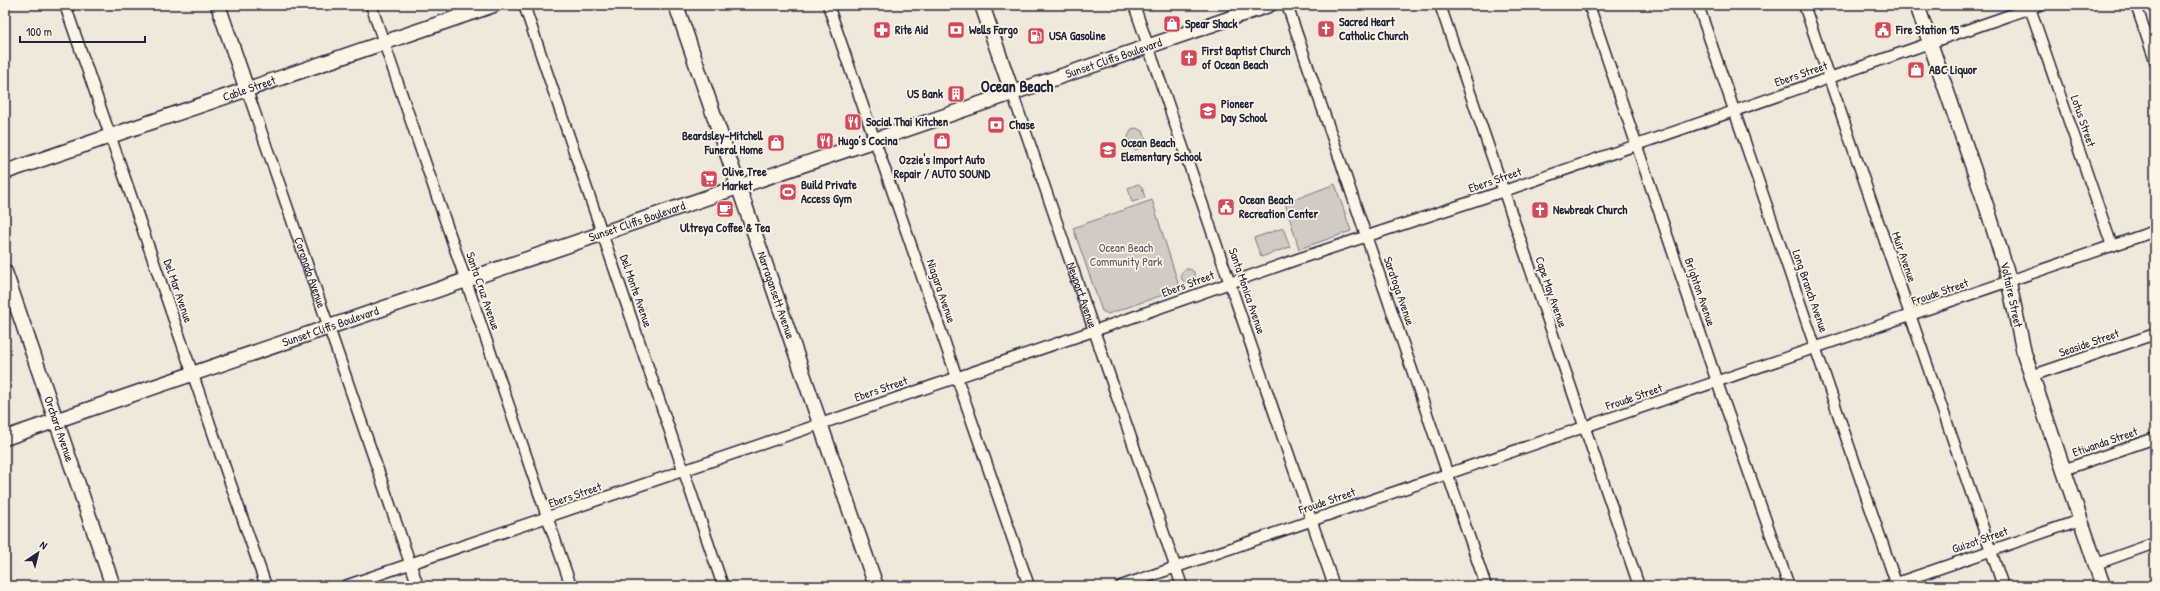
<svg xmlns="http://www.w3.org/2000/svg" width="2160" height="591" viewBox="0 0 2160 591" font-family="'Patrick Hand',sans-serif">
	<style>
		.green { fill: #d1cbc3; stroke: #7a767f }
		.lines { fill: none; stroke-linecap: round; stroke-linejoin: round }
		.street-casing { stroke: #22223b; stroke-width: 13 }
		.secondary-casing { stroke: #22223b; stroke-width: 17 }
		.street { stroke: #fcf5e5; stroke-width: 10 }
		.secondary { stroke: #fcf5e5; stroke-width: 14 }
		.labels { text-anchor: middle; stroke-width: 3.5; stroke-linejoin: round; paint-order: stroke }
		.poi-label { font-size: 12px; font-weight: bold; fill: #22223b; stroke: #fcf5e5; text-anchor: start }
		.street-label { font-size: 12px; fill: #22223b; stroke: #fcf5e5 }
		.park-label { font-size: 12px; fill: #575564; stroke: #fcf5e5 }
		.district-label { font-size: 16px; font-weight: bold; fill: #22223b; stroke: #fcf5e5 }
	</style>
	<rect width="100%" height="100%" fill="#efe8db"/>
	<filter id="ink" filterUnits="userSpaceOnUse"><feTurbulence type="fractalNoise" baseFrequency=".025" numOctaves="2"/><feDisplacementMap in="SourceGraphic" scale="8" xChannelSelector="R" yChannelSelector="G"/><feConvolveMatrix kernelMatrix="1 2 1 2 8 2 1 2 1" color-interpolation-filters="sRGB"/></filter>
	<g filter="url(#ink)">
		<g class="green">
			<path d="M1136 128 1143 131 1148 146 1134 150 1128 137 1132 129Z"/>
			<path d="M1138 184 1142 187 1145 198 1132 202 1128 188Z"/>
			<path d="M1335 184 1351 231 1299 249 1285 203Z"/>
			<path d="M1152 200 1180 289 1108 314 1102 311 1073 228Z"/>
			<path d="M1283 228 1290 247 1261 257 1254 238Z"/>
			<circle cx="1188" cy="276" r="7"/>
		</g>
		<g class="lines">
			<defs>
				<g id="street">
					<path d="M65 5 266 586"/>
					<path d="M371 5 571 586"/>
					<path d="M524 5 723 586"/>
					<path d="M828 5 1029 586"/>
					<path d="M1134 5 1334 586"/>
					<path d="M1287 5 1486 586"/>
					<path d="M1440 5 1639 586"/>
					<path d="M1589 5 1717 382 1789 586"/>
					<path d="M1698 5 1897 586"/>
					<path d="M1804 5 2003 586"/>
					<path d="M2029 5 2112 246"/>
					<path d="M2136 5 2155 61"/>
					<path id="s1" d="M247 90 418 586"/>
					<path id="s2" d="M1012 92 1182 586"/>
					<path d="M2031 376 2155 334"/>
					<path d="M2063 470 2155 438"/>
					<path d="M2096 564 2155 543"/>
					<path d="M345 586 1105 327 1298 259 1504 191 2039 5"/>
					<path d="M1121 586 2155 231"/>
					<path d="M1888 586 2080 520"/>
				</g>
				<g id="secondary">
					<path d="M218 5 247 90"/>
					<path id="s3" d="M676 5 876 586"/>
					<path d="M982 5 1012 92"/>
					<path id="s4" d="M1917 5 1988 211 2006 269 2024 353 2103 586"/>
					<path id="s5" d="M5 172 494 5"/>
					<path id="s6" d="M5 272 113 586"/>
					<path id="s7" d="M5 438 1269 5"/>
				</g>
			</defs>
			<use href="#street" class="street-casing"/>
			<use href="#secondary" class="secondary-casing"/>
			<use href="#street" class="street"/>
			<use href="#secondary" class="secondary"/>
		</g>
	</g>
	<defs>
		<symbol id="shop-square" viewBox="-11 -11 22 22"><rect x="-9" y="-9" width="18" height="18" rx="4" fill="#d1495b" stroke="#fcf5e5"/><path d="M-5-2.5h2.3a2.7 3.5 0 0 1 5.4 0H5L5.5 6h-11ZM-1.5-2.5h3a1.5 2.3 0 0 0-3 0Z" fill="#fff"/></symbol>
		<symbol id="church-square" viewBox="-11 -11 22 22"><rect x="-9" y="-9" width="18" height="18" rx="4" fill="#d1495b" stroke="#fcf5e5"/><path d="M-1.2-6h2.4v3.5h3.3v2.4h-3.3V6h-2.4V-.1h-3.3v-2.4h3.3Z" fill="#fff"/></symbol>
		<symbol id="pharmacy-square" viewBox="-11 -11 22 22"><rect x="-9" y="-9" width="18" height="18" rx="4" fill="#d1495b" stroke="#fcf5e5"/><path d="M-2-6h4v4h4v4h-4v4h-4v-4h-4v-4h4Z" fill="#fff"/></symbol>
		<symbol id="bank-square" viewBox="-11 -11 22 22"><rect x="-9" y="-9" width="18" height="18" rx="4" fill="#d1495b" stroke="#fcf5e5"/><path d="M-6-4H6V4H-6ZM0-2.3a2.3 2.3 0 1 0 0 4.6a2.3 2.3 0 1 0 0-4.6Z" fill="#fff"/></symbol>
		<symbol id="civic-square" viewBox="-11 -11 22 22"><rect x="-9" y="-9" width="18" height="18" rx="4" fill="#d1495b" stroke="#fcf5e5"/><path d="M-.6-6.5H3V-4.5H.6V-3L4-1V1h2V6H-6V1h2V-1L-.6-3ZM-1.2 2.5V6h2.4V2.5Z" fill="#fff"/></symbol>
		<symbol id="fuel-square" viewBox="-11 -11 22 22"><rect x="-9" y="-9" width="18" height="18" rx="4" fill="#d1495b" stroke="#fcf5e5"/><path d="M-5.5-6h7V0h2V4h1.3V-2.5L3-4.5l.8-.8L6-3V5H2.5V1h-1V6h-7ZM-4.2-4.7v3.2H.2V-4.7Z" fill="#fff"/></symbol>
		<symbol id="building-square" viewBox="-11 -11 22 22"><rect x="-9" y="-9" width="18" height="18" rx="4" fill="#d1495b" stroke="#fcf5e5"/><path d="M-4-6H4V6H1V3H-1V6H-4ZM-2.5-4.3h1.7v1.8h-1.7ZM.8-4.3h1.7v1.8H.8ZM-2.5-1h1.7V.8h-1.7ZM.8-1h1.7V.8H.8Z" fill="#fff"/></symbol>
		<symbol id="school-square" viewBox="-11 -11 22 22"><rect x="-9" y="-9" width="18" height="18" rx="4" fill="#d1495b" stroke="#fcf5e5"/><path d="M0-5L7-2L0 1L-7-2ZM-4 1L0 2.5L4 1V4Q0 6-4 4Z" fill="#fff"/></symbol>
		<symbol id="restaurant-square" viewBox="-11 -11 22 22"><rect x="-9" y="-9" width="18" height="18" rx="4" fill="#d1495b" stroke="#fcf5e5"/><path d="M-5-6h1v4h1v-4h1v4h1v-4h1v5L-1.5 .5V6h-2V.5L-5-1ZM5-6V6H3V1.5H1.5Q1.5-4 5-6Z" fill="#fff"/></symbol>
		<symbol id="supermarket-square" viewBox="-11 -11 22 22"><rect x="-9" y="-9" width="18" height="18" rx="4" fill="#d1495b" stroke="#fcf5e5"/><path d="M-6-5.5h2.5l.6 2H6L4.5 2H-2.5L-4.4-4H-6ZM-1.5 3.2a1.3 1.3 0 1 0 .1 0ZM3 3.2a1.3 1.3 0 1 0 .1 0Z" fill="#fff"/></symbol>
		<symbol id="stadium-square" viewBox="-11 -11 22 22"><rect x="-9" y="-9" width="18" height="18" rx="4" fill="#d1495b" stroke="#fcf5e5"/><path d="M0-5a6.5 5 0 1 0 0 10a6.5 5 0 1 0 0-10ZM-3.5-1.8h7v3.6h-7Z" fill="#fff"/></symbol>
		<symbol id="cafe-square" viewBox="-11 -11 22 22"><rect x="-9" y="-9" width="18" height="18" rx="4" fill="#d1495b" stroke="#fcf5e5"/><path d="M-5.5-4.5H6V0H3Q3 3.5 0 3.5H-2.5Q-5.5 3.5-5.5 0ZM3-3.2v2h1.7v-2ZM-6 4.5H4V6H-6Z" fill="#fff"/></symbol>
	</defs>
	<g fill-rule="evenodd">
		<use href="#shop-square" x="1162" y="14" width="20" height="20"/>
		<use href="#church-square" x="1316" y="19" width="20" height="20"/>
		<use href="#pharmacy-square" x="872" y="20" width="20" height="20"/>
		<use href="#bank-square" x="946" y="20" width="20" height="20"/>
		<use href="#civic-square" x="1873" y="20" width="20" height="20"/>
		<use href="#fuel-square" x="1026" y="26" width="20" height="20"/>
		<use href="#church-square" x="1179" y="48" width="20" height="20"/>
		<use href="#shop-square" x="1906" y="60" width="20" height="20"/>
		<use href="#building-square" x="946" y="84" width="20" height="20"/>
		<use href="#school-square" x="1198" y="101" width="20" height="20"/>
		<use href="#restaurant-square" x="843" y="112" width="20" height="20"/>
		<use href="#bank-square" x="986" y="115" width="20" height="20"/>
		<use href="#restaurant-square" x="815" y="131" width="20" height="20"/>
		<use href="#shop-square" x="932" y="131" width="20" height="20"/>
		<use href="#shop-square" x="766" y="133" width="20" height="20"/>
		<use href="#school-square" x="1098" y="140" width="20" height="20"/>
		<use href="#supermarket-square" x="699" y="169" width="20" height="20"/>
		<use href="#stadium-square" x="778" y="182" width="20" height="20"/>
		<use href="#civic-square" x="1216" y="197" width="20" height="20"/>
		<use href="#cafe-square" x="715" y="199" width="20" height="20"/>
		<use href="#church-square" x="1530" y="200" width="20" height="20"/>
	</g>
	<g class="labels">
		<g class="poi-label">
			<text x="1339" y="26">Sacred Heart<tspan x="1339" dy="14">Catholic Church</tspan></text>
			<text x="1185" y="28">Spear Shack</text>
			<text x="895" y="34">Rite Aid</text>
			<text x="969" y="34">Wells Fargo</text>
			<text x="1896" y="34">Fire Station 15</text>
			<text x="1049" y="40">USA Gasoline</text>
			<text x="1202" y="55">First Baptist Church<tspan x="1202" dy="14">of Ocean Beach</tspan></text>
			<text x="1929" y="74">ABC Liquor</text>
			<text x="943" y="98" text-anchor="end">US Bank</text>
			<text x="1221" y="108">Pioneer<tspan x="1221" dy="14">Day School</tspan></text>
			<text x="866" y="126">Social Thai Kitchen</text>
			<text x="1009" y="129">Chase</text>
			<text x="763" y="140" text-anchor="end">Beardsley-Mitchell<tspan x="763" dy="14">Funeral Home</tspan></text>
			<text x="838" y="145">Hugo’s Cocina</text>
			<text x="1121" y="147">Ocean Beach<tspan x="1121" dy="14">Elementary School</tspan></text>
			<text x="942" y="164" text-anchor="middle">Ozzie's Import Auto<tspan x="942" dy="14">Repair / AUTO SOUND</tspan></text>
			<text x="722" y="176">Olive Tree<tspan x="722" dy="14">Market</tspan></text>
			<text x="801" y="189">Build Private<tspan x="801" dy="14">Access Gym</tspan></text>
			<text x="1239" y="204">Ocean Beach<tspan x="1239" dy="14">Recreation Center</tspan></text>
			<text x="1553" y="214">Newbreak Church</text>
			<text x="725" y="232" text-anchor="middle">Ultreya Coffee &amp; Tea</text>
		</g>
		<g class="street-label">
			<text dy="4" stroke="none"><textPath href="#s7" startOffset="1172">Sunset Cliffs Boulevard</textPath></text>
			<text transform="translate(1801 74) rotate(-19)" y="4">Ebers Street</text>
			<text dy="4" stroke="none"><textPath href="#s5" startOffset="258">Cable Street</textPath></text>
			<text transform="translate(2083 121) rotate(71)" y="4">Lotus Street</text>
			<text transform="translate(1495 180) rotate(-19)" y="4">Ebers Street</text>
			<text dy="4" stroke="none"><textPath href="#s7" startOffset="668">Sunset Cliffs Boulevard</textPath></text>
			<text transform="translate(1904 257) rotate(71)" y="4">Muir Avenue</text>
			<text dy="4" stroke="none"><textPath href="#s1" startOffset="193">Coronado Avenue</textPath></text>
			<text transform="translate(1188 284) rotate(-20)" y="4">Ebers Street</text>
			<text transform="translate(178 291) rotate(71)" y="4">Del Mar Avenue</text>
			<text transform="translate(483 291) rotate(71)" y="4">Santa Cruz Avenue</text>
			<text transform="translate(636 291) rotate(71)" y="4">Del Monte Avenue</text>
			<text transform="translate(941 291) rotate(71)" y="4">Niagara Avenue</text>
			<text transform="translate(1247 291) rotate(71)" y="4">Santa Monica Avenue</text>
			<text transform="translate(1399 291) rotate(71)" y="4">Saratoga Avenue</text>
			<text transform="translate(1810 291) rotate(71)" y="4">Long Branch Avenue</text>
			<text transform="translate(1551 292) rotate(71)" y="4">Cape May Avenue</text>
			<text transform="translate(1700 292) rotate(71)" y="4">Brighton Avenue</text>
			<text transform="translate(1940 292) rotate(-19)" y="4">Froude Street</text>
			<text dy="4" stroke="none"><textPath href="#s4" startOffset="305">Voltaire Street</textPath></text>
			<text dy="4" stroke="none"><textPath href="#s3" startOffset="307">Narragansett Avenue</textPath></text>
			<text dy="4" stroke="none"><textPath href="#s2" startOffset="215">Newport Avenue</textPath></text>
			<text dy="4" stroke="none"><textPath href="#s7" startOffset="344">Sunset Cliffs Boulevard</textPath></text>
			<text transform="translate(2089 343) rotate(-19)" y="4">Seaside Street</text>
			<text transform="translate(881 389) rotate(-19)" y="4">Ebers Street</text>
			<text transform="translate(1634 397) rotate(-19)" y="4">Froude Street</text>
			<text dy="4" stroke="none"><textPath href="#s6" startOffset="166">Orchard Avenue</textPath></text>
			<text transform="translate(2105 442) rotate(-19)" y="4">Etiwanda Street</text>
			<text transform="translate(575 495) rotate(-19)" y="4">Ebers Street</text>
			<text transform="translate(1327 501) rotate(-19)" y="4">Froude Street</text>
			<text transform="translate(1980 540) rotate(-19)" y="4">Guizot Street</text>
		</g>
		<g class="park-label">
			<text x="1126" y="252">Ocean Beach<tspan x="1126" dy="14">Community Park</tspan></text>
		</g>
		<g class="district-label">
			<text x="1017" y="92">Ocean Beach</text>
		</g>
	</g>
	<rect width="2160" height="591" fill="none" stroke="#fcf5e5" stroke-width="20"/>
	<rect x="10" y="10" width="2140" height="571" fill="none" stroke="#22223b" stroke-width="1.5" filter="url(#ink)"/>
	<g transform="translate(38 553) rotate(35)" stroke="#fcf5e5" stroke-width="3" paint-order="stroke">
	<path d="M0-3L7 15L0 10L-7 15Z" fill="#22223b"/>
	<text y="-6" font-size="11" font-weight="bold" text-anchor="middle" fill="#22223b">N</text>
	</g>
	<path d="M20 36v6h125v-6" fill="none" stroke="#22223b" stroke-width="2"/>
	<text x="26" y="36" font-size="12" fill="#22223b" stroke="#fcf5e5" stroke-width="3" paint-order="stroke">100 m</text>
</svg>
